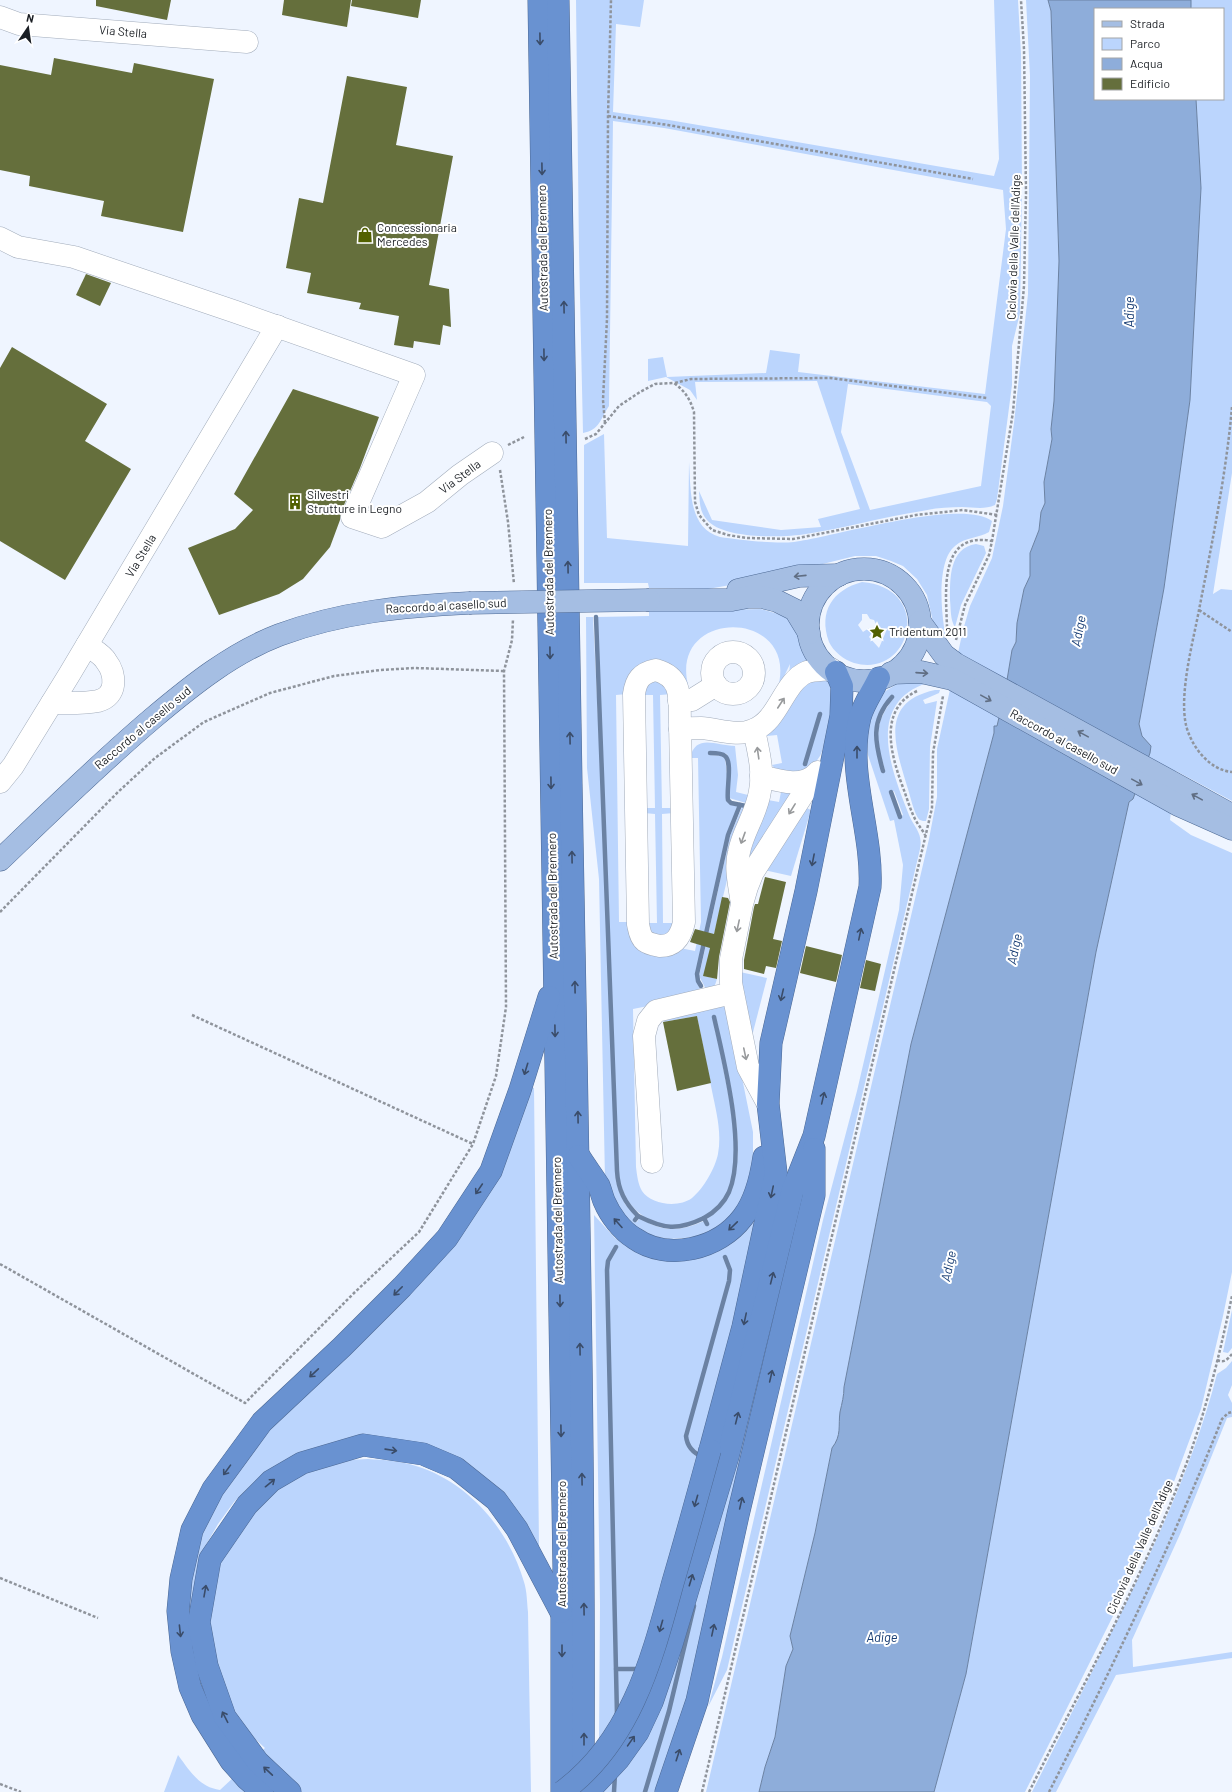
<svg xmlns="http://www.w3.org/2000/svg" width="1232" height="1792" viewBox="0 0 1232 1792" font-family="Barlow,sans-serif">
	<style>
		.green { fill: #bbd5fd; fill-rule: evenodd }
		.water { fill: #8eadda; stroke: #6b82a3 }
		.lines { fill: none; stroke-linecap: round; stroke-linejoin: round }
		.stream { stroke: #6b82a3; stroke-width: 4.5 }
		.building { fill: #656f3c }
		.minor-casing { stroke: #a2acbb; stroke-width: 23 }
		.major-casing { stroke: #4d6994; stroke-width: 23 }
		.highway-casing { stroke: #4d6994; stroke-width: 23 }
		.path { stroke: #8f949c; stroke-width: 2.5; stroke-dasharray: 3 2; stroke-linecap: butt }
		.minor { stroke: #fff; stroke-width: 22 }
		.major { stroke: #a5bee3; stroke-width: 22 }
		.highway { stroke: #6992d1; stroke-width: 22 }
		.major-bridge-casing { stroke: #4d6994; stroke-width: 23; stroke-linecap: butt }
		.highway-bridge-casing { stroke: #4d6994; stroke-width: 23; stroke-linecap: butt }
		.major-bridge { stroke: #a5bee3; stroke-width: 22 }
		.highway-bridge { stroke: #6992d1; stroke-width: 22 }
		.oneway { stroke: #3a4c69 }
		.oneway2 { stroke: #606e83 }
		.oneway3 { stroke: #989a9c }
		.labels { text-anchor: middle; stroke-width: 4; stroke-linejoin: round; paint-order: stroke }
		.street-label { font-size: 12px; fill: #1a1e23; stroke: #fff }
		.poi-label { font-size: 12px; fill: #1a1e23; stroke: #fff; text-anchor: start }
		.water-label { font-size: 13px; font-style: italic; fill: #173d74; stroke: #fff }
	</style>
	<rect width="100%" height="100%" fill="#eff5ff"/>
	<g class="green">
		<path d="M576 0H644L640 27 616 24 613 112 669 120 994 176 999 159 994 0H1018L1021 54 1022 187 1020 313 1012 346V385L997 499 995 505C984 510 973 507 962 507 949 507 935 508 922 511 883 517 845 528 806 534 782 538 723 539 707 520 699 511 700 502 699 491L712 520 781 530 821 527 818 519 860 509 817 381 695 382 697 400 690 390 666 377 648 381V359L663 357 667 377 766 373 770 350 800 354 798 372 985 394 1006 229 1003 190 664 128 613 121 609 406C600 419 600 430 583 433L579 251ZM848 384 987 402 991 406 981 486 870 510 841 432Z"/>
		<path d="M1026 0H1048L1051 11 1059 261 1054 401 1051 429 1052 439 1044 482 1045 503 1041 512 1039 530 1030 553V576L1024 589 1017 623 1016 642 1012 650 1005 692 997 726H994V733L911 1044 844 1387C844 1396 842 1403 840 1412 838 1426 842 1435 832 1448L815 1533 790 1636 793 1649 786 1666 775 1737 765 1767 759 1792H706L929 839 937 797V749L963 630 970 606 992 558 1003 506 1014 423 1028 294 1030 76Z"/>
		<path d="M1191 0H1232V473L1213 594 1221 589 1232 590V801L1176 771 1170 820 1191 835 1232 853V1272L1223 1316 1201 1409 1172 1487 1114 1614 1025 1792H934L966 1674 1096 952 1129 802 1133 799 1151 746 1142 736 1139 724 1164 588 1190 400 1201 188 1196 99H1223V9H1191Z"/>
		<path d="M604 434 607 538 688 546 689 462C691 489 688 528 720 537 740 540 775 544 794 542 833 537 962 498 992 521L989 532C979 538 965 537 955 546 934 563 942 627 949 651L933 622 927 595 917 579 903 566 891 561 876 556H855L758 580 708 589 649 588 648 583H584V445Z"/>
		<path d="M976 544 984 546 986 553 961 605 955 627C950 620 951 609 950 600 950 579 949 548 976 544Z"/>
		<path d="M862 582C934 588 912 679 854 663 844 660 833 651 829 642 818 611 833 590 862 582ZM862 614H867L870 619 874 620 877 626 881 627 879 632 887 629 879 648 869 637 873 631 869 630V628L863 632 858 625 862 620Z"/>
		<path d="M761 609 785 616 793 624 814 665 789 675 790 664 777 691C803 608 669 606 688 685L675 671 627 694 616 695 619 922H631L675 947 695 951 701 922 698 758H690C696 733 716 746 735 746L738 775 736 792 752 796 733 855 704 976 717 979 715 985 708 993 699 976 730 836 742 807 746 808V803L729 798 730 773 727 754 710 751V755L722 756 725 758 727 774 726 799 730 803 738 805 728 832 696 972 698 985 703 995 633 1009 636 1167C637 1175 638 1184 642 1191 651 1205 679 1208 692 1198 704 1188 715 1168 718 1154 722 1132 716 1111 712 1091 707 1066 702 1041 697 1016L663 1022 667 1018 723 1004 728 1009 753 1132V1161L744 1200 731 1216 711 1231 696 1237 669 1239 649 1235 635 1227 618 1211 605 1179 599 879 587 768 586 617H593L605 858 616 1181 625 1204 637 1216 634 1220 637 1222 639 1218C663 1232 679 1232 704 1221L705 1224H708L707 1219C714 1213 722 1208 726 1200 752 1154 728 1079 719 1031L716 1017H714C712 1023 719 1044 720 1052 728 1094 740 1138 731 1181 718 1240 632 1242 619 1178L597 617 649 616V611Z"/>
		<path d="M654 677 673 694 660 695 662 808H674V813L662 814 663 923H679L677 928 657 939 643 923H657L655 814 644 813V808H655L653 695H639Z"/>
		<path d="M826 680C830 683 834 694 834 699 833 708 824 750 820 756 813 767 805 771 793 774 784 776 777 772 772 765L782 763 777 735 767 736 766 731 801 683Z"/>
		<path d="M902 681 927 683C864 704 892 772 909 815 915 829 923 833 920 849L727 1670 708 1707 722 1657 823 1220 857 1091 899 910 903 865 894 820 890 821 866 749V723L884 692ZM891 697 893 699C873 725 876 740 885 770L882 771C874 744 869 718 891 697ZM894 791 903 815 899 817 889 792Z"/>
		<path d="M935 690H940L939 693 923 700 925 704 937 701 930 747 929 809 926 821C924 821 922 821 920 820 914 815 910 794 907 786 895 746 879 702 935 690Z"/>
		<path d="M782 787H799L749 861 745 850 768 800 779 802Z"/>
		<path d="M802 806 811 810 791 876 764 870Z"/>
		<path d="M740 972 767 978 752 1036 749 1034Z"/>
		<path d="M529 1087 534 1088 539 1547 535 1546 467 1468 340 1442 314 1448 292 1457 272 1469 251 1485 234 1502 218 1524 206 1545 192 1619 187 1597 204 1526 243 1457 409 1288Z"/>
		<path d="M762 1209 703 1448 631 1690 599 1742 600 1605 594 1215 615 1238 630 1248 670 1261H685L699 1257Z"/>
		<path d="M795 1216 802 1217 697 1665 657 1792H602Z"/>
		<path d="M1232 1310V1348L1228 1353 1223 1352Z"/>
		<path d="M1232 1361V1385L1228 1395 1232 1403V1417L1227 1418 1181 1532 1132 1640 1133 1667 1232 1652V1658L1116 1675 1056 1792H1032C1058 1740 1084 1689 1109 1637 1152 1552 1193 1467 1217 1374L1226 1368Z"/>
		<path d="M368 1459C384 1460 401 1461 416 1466 469 1482 509 1530 524 1582 527 1591 527 1603 528 1612L531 1792H164L178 1755C190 1771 199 1787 220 1790L265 1748 234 1720 207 1630 219 1558 264 1495 303 1472 349 1460Z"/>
	</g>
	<path class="water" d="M1048 0H1191V9H1095V99H1196L1201 188 1190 400 1164 588 1139 724 1142 736 1151 746 1150 753 1133 799 1129 802 1096 952 966 1674 934 1792H759L765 1767 775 1737 786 1666 793 1649 790 1636 815 1533 832 1448C842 1435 838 1426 840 1412 842 1403 844 1396 844 1387L911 1044 994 733V726H997L1005 692 1012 650 1016 642 1017 623 1024 589 1030 576V553L1039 530 1041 512 1045 503 1044 482 1052 439 1051 429 1054 401 1059 261 1051 11Z"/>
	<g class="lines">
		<g class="stream">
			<path d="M596 617 617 1171C618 1190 625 1203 638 1216L635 1220"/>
			<path d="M710 753C714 753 722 753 725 756 733 762 726 790 728 800L731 803 746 806"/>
			<path d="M805 764 820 714"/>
			<path d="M883 771C875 743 870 721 892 697"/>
			<path d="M891 792 900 817"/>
			<path d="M701 986 698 981 697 974 728 835 740 805"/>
			<path d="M638 1216C664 1229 677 1231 704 1218"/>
			<path d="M707 1224 704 1218C715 1212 724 1203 729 1192 747 1149 724 1062 714 1017"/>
			<path d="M616 1247 608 1261 607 1270 617 1715"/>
			<path d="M703 1457C693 1453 687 1446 686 1436L729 1281 730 1270 725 1257"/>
			<path d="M616 1669H641"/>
			<path d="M614 1792 615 1774"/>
			<path d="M645 1792 669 1711 694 1606"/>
		</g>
	</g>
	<g class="building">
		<path d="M96 0H171L167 20 96 6Z"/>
		<path d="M284 0H351L347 27 282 15Z"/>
		<path d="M352 0H421L418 18 351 6Z"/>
		<path d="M54 58 132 73 134 63 214 79 183 232 101 216 104 201 29 186 30 176 0 170V65L51 75Z"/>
		<path d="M347 76 407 87 396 145 453 156 429 285 449 289 451 327 443 325 440 345 414 341 413 348 394 345 399 316 359 309 361 303 307 293 311 273 286 268 299 198 323 203Z"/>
		<path d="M86 274 111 283 100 306 76 295Z"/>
		<path d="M12 347 107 404 85 441 131 469 65 580 0 541V368Z"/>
		<path d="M293 389 379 417 360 468 341 512 340 520 330 547 303 579 279 594 219 615 188 548 235 529 253 510 234 494Z"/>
		<path d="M765 877 786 882 773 939 782 941 776 968 766 966 764 974 744 969V960L754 907 755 904H758Z"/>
		<path d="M722 897 728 898 730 902 719 957 717 979 703 976 710 948 690 942 695 929 714 934Z"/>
		<path d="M806 946 842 955 836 982 800 973Z"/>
		<path d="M866 960 881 964 875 991 860 988Z"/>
		<path d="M697 1016 711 1083 677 1091 663 1022Z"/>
	</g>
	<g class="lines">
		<defs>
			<g id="minor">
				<path d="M0 17 19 24 247 42"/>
				<path d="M0 238 18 247 74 257 236 312 414 375 352 517 382 527 427 502 460 475 492 453"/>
				<circle cx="733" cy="673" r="21"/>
				<path d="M656 670C684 678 679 700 680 723L684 922C681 936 675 946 660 946 655 945 649 944 645 941 640 937 639 929 638 924L634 694C636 680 641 673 656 670Z"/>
				<path d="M679 701 692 700 716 685"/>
				<path d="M52 703C67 703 83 704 98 701 118 696 116 674 106 661 102 654 93 650 87 645"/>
				<path d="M680 729C687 728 694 728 701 728 718 729 737 737 753 730 779 721 783 682 807 672 813 670 824 670 831 669"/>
				<path d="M761 776C779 781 804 789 818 772"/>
				<path d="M0 782 13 766 69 675 277 326"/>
				<path d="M741 898C739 883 735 867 739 852 743 831 757 813 760 791 764 771 758 750 754 730"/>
				<path d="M768 1104 748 1067 731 983V959L742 904 747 887 753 872 814 777"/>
				<path d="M652 1162 644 1036 648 1021 656 1011 732 993"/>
			</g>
			<g id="major">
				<circle cx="864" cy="625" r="56"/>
				<path d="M738 590 799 576 839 575"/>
				<path d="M649 600H732L748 597H762L777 601 795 610 809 633"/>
				<path d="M920 622 944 655 956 664 1232 815"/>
				<path d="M891 673 921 672 952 679 1178 805 1232 829"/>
				<path d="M0 860C50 812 100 763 153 718 191 686 232 653 279 635 341 612 404 606 469 603"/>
			</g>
			<g id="highway">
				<path d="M539 0 564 1568 562 1612V1792"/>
				<path d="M558 0C563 261 566 522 571 783 577 1120 585 1456 583 1792"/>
				<path d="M579 1156C585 1166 593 1176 599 1186 601 1191 602 1196 604 1201 610 1215 621 1230 634 1238 668 1262 719 1249 743 1217 756 1200 761 1177 764 1157"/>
				<path d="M710 1450 743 1327 776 1173 768 1104 771 1043 806 891 841 716 842 686 836 672"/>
				<path d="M262 1792 247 1779 231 1761 202 1715 190 1687 182 1651 178 1611 181 1579 192 1530 213 1489 262 1422 342 1347 402 1287 447 1238 491 1171 520 1090 549 997"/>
				<path d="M290 1792 258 1762 225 1717 207 1666 199 1622 210 1559 247 1505 271 1481 302 1463 363 1445 423 1454 456 1468 496 1500 517 1529 561 1612"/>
				<path d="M588 1792 618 1760 638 1732 652 1702 671 1646 728 1456 793 1189 814 1136 870 887C873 831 846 773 860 717 864 703 873 691 879 678"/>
				<path d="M666 1792 697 1701 738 1515 814 1195V1149"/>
			</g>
		</defs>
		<use href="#minor" class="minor-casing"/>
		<use href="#major" class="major-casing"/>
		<use href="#highway" class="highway-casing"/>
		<g class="path">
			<path d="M608 116 668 125 973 179"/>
			<path d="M675 383 691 379 830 378 987 398"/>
			<path d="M1232 407C1226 475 1212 543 1199 610 1193 642 1179 693 1186 725 1191 746 1209 770 1232 772"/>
			<path d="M605 423 603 400 607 319 608 116 611 0"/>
			<path d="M585 439 596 434 619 406 640 392 655 384 674 383C685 391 690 399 694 412L695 502 699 515 712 530 728 535 747 538 793 539 916 515 963 510 997 515"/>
			<path d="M508 445 524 437"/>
			<path d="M500 470 508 522 514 584"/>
			<path d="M1199 610 1232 632"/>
			<path d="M947 627C946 592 938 531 992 541"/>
			<path d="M956 640 965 605 989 555 992 541 1013 412 1024 286 1026 194 1024 49 1021 0"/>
			<path d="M917 691C875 711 893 761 905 793 908 802 911 811 915 819 918 825 922 829 925 835"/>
			<path d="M0 912 118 792 155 758 204 722 270 693 334 676 380 670 415 668 504 671"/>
			<path d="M192 1015 473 1144"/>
			<path d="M0 1264 245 1403 354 1293 419 1232 473 1144 496 1076 506 1007 504 671 512 640 513 619"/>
			<path d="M1217 1360C1224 1363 1227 1360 1232 1354"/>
			<path d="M0 1578 98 1618"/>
			<path d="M0 1784 21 1792"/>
			<path d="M702 1792 932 808 933 753 943 696"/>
			<path d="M1029 1792C1079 1692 1134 1594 1176 1490 1202 1428 1218 1362 1232 1296"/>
			<path d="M1049 1792C1111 1670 1171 1546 1222 1419L1228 1413 1232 1412"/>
		</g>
		<use href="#minor" class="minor"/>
		<use href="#major" class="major"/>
		<use href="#highway" class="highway"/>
		<defs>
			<path id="major-bridge" d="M469 603 649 600"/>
			<path id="highway-bridge" d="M562 1792C631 1742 652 1659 673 1582 686 1538 698 1494 710 1450"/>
		</defs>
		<use href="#major-bridge" class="major-bridge-casing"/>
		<use href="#highway-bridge" class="highway-bridge-casing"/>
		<use href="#major-bridge" class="major-bridge"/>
		<use href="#highway-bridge" class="highway-bridge"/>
	</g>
	<defs><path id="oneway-shaft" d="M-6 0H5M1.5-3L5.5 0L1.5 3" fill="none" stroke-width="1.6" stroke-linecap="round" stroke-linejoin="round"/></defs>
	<g class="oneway">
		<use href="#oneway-shaft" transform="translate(540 39) rotate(89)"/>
		<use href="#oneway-shaft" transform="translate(542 169) rotate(89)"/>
		<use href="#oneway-shaft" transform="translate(564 307) rotate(-91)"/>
		<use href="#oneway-shaft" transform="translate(544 355) rotate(89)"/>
		<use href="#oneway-shaft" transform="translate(566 437) rotate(-91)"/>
		<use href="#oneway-shaft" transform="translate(568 567) rotate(-91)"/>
		<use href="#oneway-shaft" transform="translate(550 653) rotate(89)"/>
		<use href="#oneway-shaft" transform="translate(570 738) rotate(-91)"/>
		<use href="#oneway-shaft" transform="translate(857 752) rotate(-90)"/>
		<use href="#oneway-shaft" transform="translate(551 783) rotate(89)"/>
		<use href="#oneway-shaft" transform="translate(572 857) rotate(-91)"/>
		<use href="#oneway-shaft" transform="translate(813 860) rotate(101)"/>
		<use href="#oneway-shaft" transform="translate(860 934) rotate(-78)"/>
		<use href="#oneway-shaft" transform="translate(575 987) rotate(-91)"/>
		<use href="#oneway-shaft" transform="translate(782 995) rotate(103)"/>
		<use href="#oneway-shaft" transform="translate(555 1031) rotate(89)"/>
		<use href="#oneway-shaft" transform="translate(526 1069) rotate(107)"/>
		<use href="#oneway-shaft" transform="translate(823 1098) rotate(-77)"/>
		<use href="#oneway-shaft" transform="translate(578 1117) rotate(-91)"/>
		<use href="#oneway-shaft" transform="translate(479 1189) rotate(124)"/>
		<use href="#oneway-shaft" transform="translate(772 1192) rotate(102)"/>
		<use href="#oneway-shaft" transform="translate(618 1223) rotate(-132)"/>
		<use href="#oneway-shaft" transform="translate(733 1226) rotate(136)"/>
		<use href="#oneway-shaft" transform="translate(772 1278) rotate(-76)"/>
		<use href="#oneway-shaft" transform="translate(398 1291) rotate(135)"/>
		<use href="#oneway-shaft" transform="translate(560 1301) rotate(89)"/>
		<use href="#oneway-shaft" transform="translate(745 1319) rotate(102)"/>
		<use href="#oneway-shaft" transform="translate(580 1349) rotate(-91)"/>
		<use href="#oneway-shaft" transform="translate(314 1373) rotate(137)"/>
		<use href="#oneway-shaft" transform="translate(771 1376) rotate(-77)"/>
		<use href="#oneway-shaft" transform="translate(737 1418) rotate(-76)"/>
		<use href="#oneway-shaft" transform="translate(561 1431) rotate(89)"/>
		<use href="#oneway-shaft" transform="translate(391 1450) rotate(8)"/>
		<use href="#oneway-shaft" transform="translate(227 1470) rotate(126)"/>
		<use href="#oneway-shaft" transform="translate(582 1479) rotate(-91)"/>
		<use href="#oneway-shaft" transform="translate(270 1483) rotate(-39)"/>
		<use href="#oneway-shaft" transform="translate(696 1501) rotate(106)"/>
		<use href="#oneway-shaft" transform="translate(741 1503) rotate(-77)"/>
		<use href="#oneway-shaft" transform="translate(691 1580) rotate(-73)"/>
		<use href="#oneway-shaft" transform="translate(205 1591) rotate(-80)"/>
		<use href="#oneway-shaft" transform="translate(584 1609) rotate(-91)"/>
		<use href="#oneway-shaft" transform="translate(661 1626) rotate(106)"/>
		<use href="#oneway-shaft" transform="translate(713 1630) rotate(-78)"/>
		<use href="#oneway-shaft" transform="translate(180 1631) rotate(84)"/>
		<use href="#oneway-shaft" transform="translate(562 1651) rotate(90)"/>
		<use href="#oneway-shaft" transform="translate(225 1717) rotate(-117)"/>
		<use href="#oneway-shaft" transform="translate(584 1739) rotate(-90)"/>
		<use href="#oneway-shaft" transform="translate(631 1741) rotate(-55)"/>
		<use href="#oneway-shaft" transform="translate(678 1755) rotate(-72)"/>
		<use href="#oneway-shaft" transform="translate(268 1771) rotate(-137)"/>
	</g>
	<g class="oneway2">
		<use href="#oneway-shaft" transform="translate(800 576) rotate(174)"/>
		<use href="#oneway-shaft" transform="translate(922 673) rotate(4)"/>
		<use href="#oneway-shaft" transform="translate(986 698) rotate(29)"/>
		<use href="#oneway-shaft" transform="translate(1083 734) rotate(-151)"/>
		<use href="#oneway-shaft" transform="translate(1137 782) rotate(29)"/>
		<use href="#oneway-shaft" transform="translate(1197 797) rotate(-151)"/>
	</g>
	<g class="oneway3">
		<use href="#oneway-shaft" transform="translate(781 703) rotate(-57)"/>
		<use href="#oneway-shaft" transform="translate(758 753) rotate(-98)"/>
		<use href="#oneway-shaft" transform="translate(792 809) rotate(122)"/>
		<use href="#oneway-shaft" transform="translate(743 838) rotate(110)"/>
		<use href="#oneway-shaft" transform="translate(738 926) rotate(102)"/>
		<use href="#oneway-shaft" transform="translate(745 1054) rotate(78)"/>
	</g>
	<defs>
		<symbol id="shop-bare" viewBox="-9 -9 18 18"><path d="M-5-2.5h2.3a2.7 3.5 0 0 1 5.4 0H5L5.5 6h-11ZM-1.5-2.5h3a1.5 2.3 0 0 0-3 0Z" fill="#526000" stroke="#fff" stroke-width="2.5" paint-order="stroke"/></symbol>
		<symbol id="building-bare" viewBox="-9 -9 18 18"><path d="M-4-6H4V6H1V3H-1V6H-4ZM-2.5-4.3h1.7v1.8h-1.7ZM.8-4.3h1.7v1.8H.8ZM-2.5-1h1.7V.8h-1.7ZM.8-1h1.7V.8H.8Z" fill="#526000" stroke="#fff" stroke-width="2.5" paint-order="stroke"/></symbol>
		<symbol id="sight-bare" viewBox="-9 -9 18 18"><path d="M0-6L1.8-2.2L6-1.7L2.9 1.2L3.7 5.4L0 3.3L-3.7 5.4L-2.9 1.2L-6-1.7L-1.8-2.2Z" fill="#526000" stroke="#fff" stroke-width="2.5" paint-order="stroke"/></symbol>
	</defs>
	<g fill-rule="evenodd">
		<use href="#shop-bare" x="354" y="224" width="22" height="22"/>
		<use href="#building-bare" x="284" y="491" width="22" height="22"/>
		<use href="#sight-bare" x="866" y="621" width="22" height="22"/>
	</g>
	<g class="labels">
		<g class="street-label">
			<text transform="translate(123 32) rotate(5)" y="4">Via Stella</text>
			<text transform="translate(1014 247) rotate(-88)" y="4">Ciclovia della Valle dell'Adige</text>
			<text transform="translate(543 248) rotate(-91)" y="4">Autostrada del Brennero</text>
			<text transform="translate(460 477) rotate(-37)" y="4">Via Stella</text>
			<text transform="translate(141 556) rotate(-59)" y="4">Via Stella</text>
			<text transform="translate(549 572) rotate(-91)" y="4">Autostrada del Brennero</text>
			<text transform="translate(446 606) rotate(-3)" y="4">Raccordo al casello sud</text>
			<text transform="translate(143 728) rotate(-40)" y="4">Raccordo al casello sud</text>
			<text transform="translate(1064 742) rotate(29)" y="4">Raccordo al casello sud</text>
			<text transform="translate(553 896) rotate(-91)" y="4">Autostrada del Brennero</text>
			<text transform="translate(558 1220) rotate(-91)" y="4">Autostrada del Brennero</text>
			<text transform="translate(562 1544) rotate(-90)" y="4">Autostrada del Brennero</text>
			<text transform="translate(1140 1547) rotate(-66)" y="4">Ciclovia della Valle dell'Adige</text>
		</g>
		<g class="poi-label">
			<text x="377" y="232">Concessionaria<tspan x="377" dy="14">Mercedes</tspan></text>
			<text x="307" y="499">Silvestri<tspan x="307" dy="14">Strutture in Legno</tspan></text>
			<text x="889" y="636">Tridentum 2011</text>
		</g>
		<g class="water-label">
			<text transform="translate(1129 312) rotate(-90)" y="5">Adige</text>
			<text transform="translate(1078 631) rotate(-79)" y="5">Adige</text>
			<text transform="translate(1014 949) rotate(-78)" y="5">Adige</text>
			<text transform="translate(948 1266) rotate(-78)" y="5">Adige</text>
			<text x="882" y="1642">Adige</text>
		</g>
	</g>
	<rect x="1094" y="8" width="130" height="92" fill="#ffffff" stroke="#a3a5a7"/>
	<rect x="1102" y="21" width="20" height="6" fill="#a5bee3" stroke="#a3a5a7"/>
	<text x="1130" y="28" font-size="12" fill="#1a1e23">Strada</text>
	<rect x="1102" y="38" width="20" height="12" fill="#bbd5fd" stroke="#a3a5a7"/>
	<text x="1130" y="48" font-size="12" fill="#1a1e23">Parco</text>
	<rect x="1102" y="58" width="20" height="12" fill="#8eadda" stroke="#a3a5a7"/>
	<text x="1130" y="68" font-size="12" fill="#1a1e23">Acqua</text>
	<rect x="1102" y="78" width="20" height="12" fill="#656f3c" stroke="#a3a5a7"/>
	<text x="1130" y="88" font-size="12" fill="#1a1e23">Edificio</text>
	<g transform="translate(28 28) rotate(13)" stroke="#ffffff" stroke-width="3" paint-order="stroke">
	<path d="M0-3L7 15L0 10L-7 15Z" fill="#1a1e23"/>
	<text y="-6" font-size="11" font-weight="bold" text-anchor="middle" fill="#1a1e23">N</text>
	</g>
</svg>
